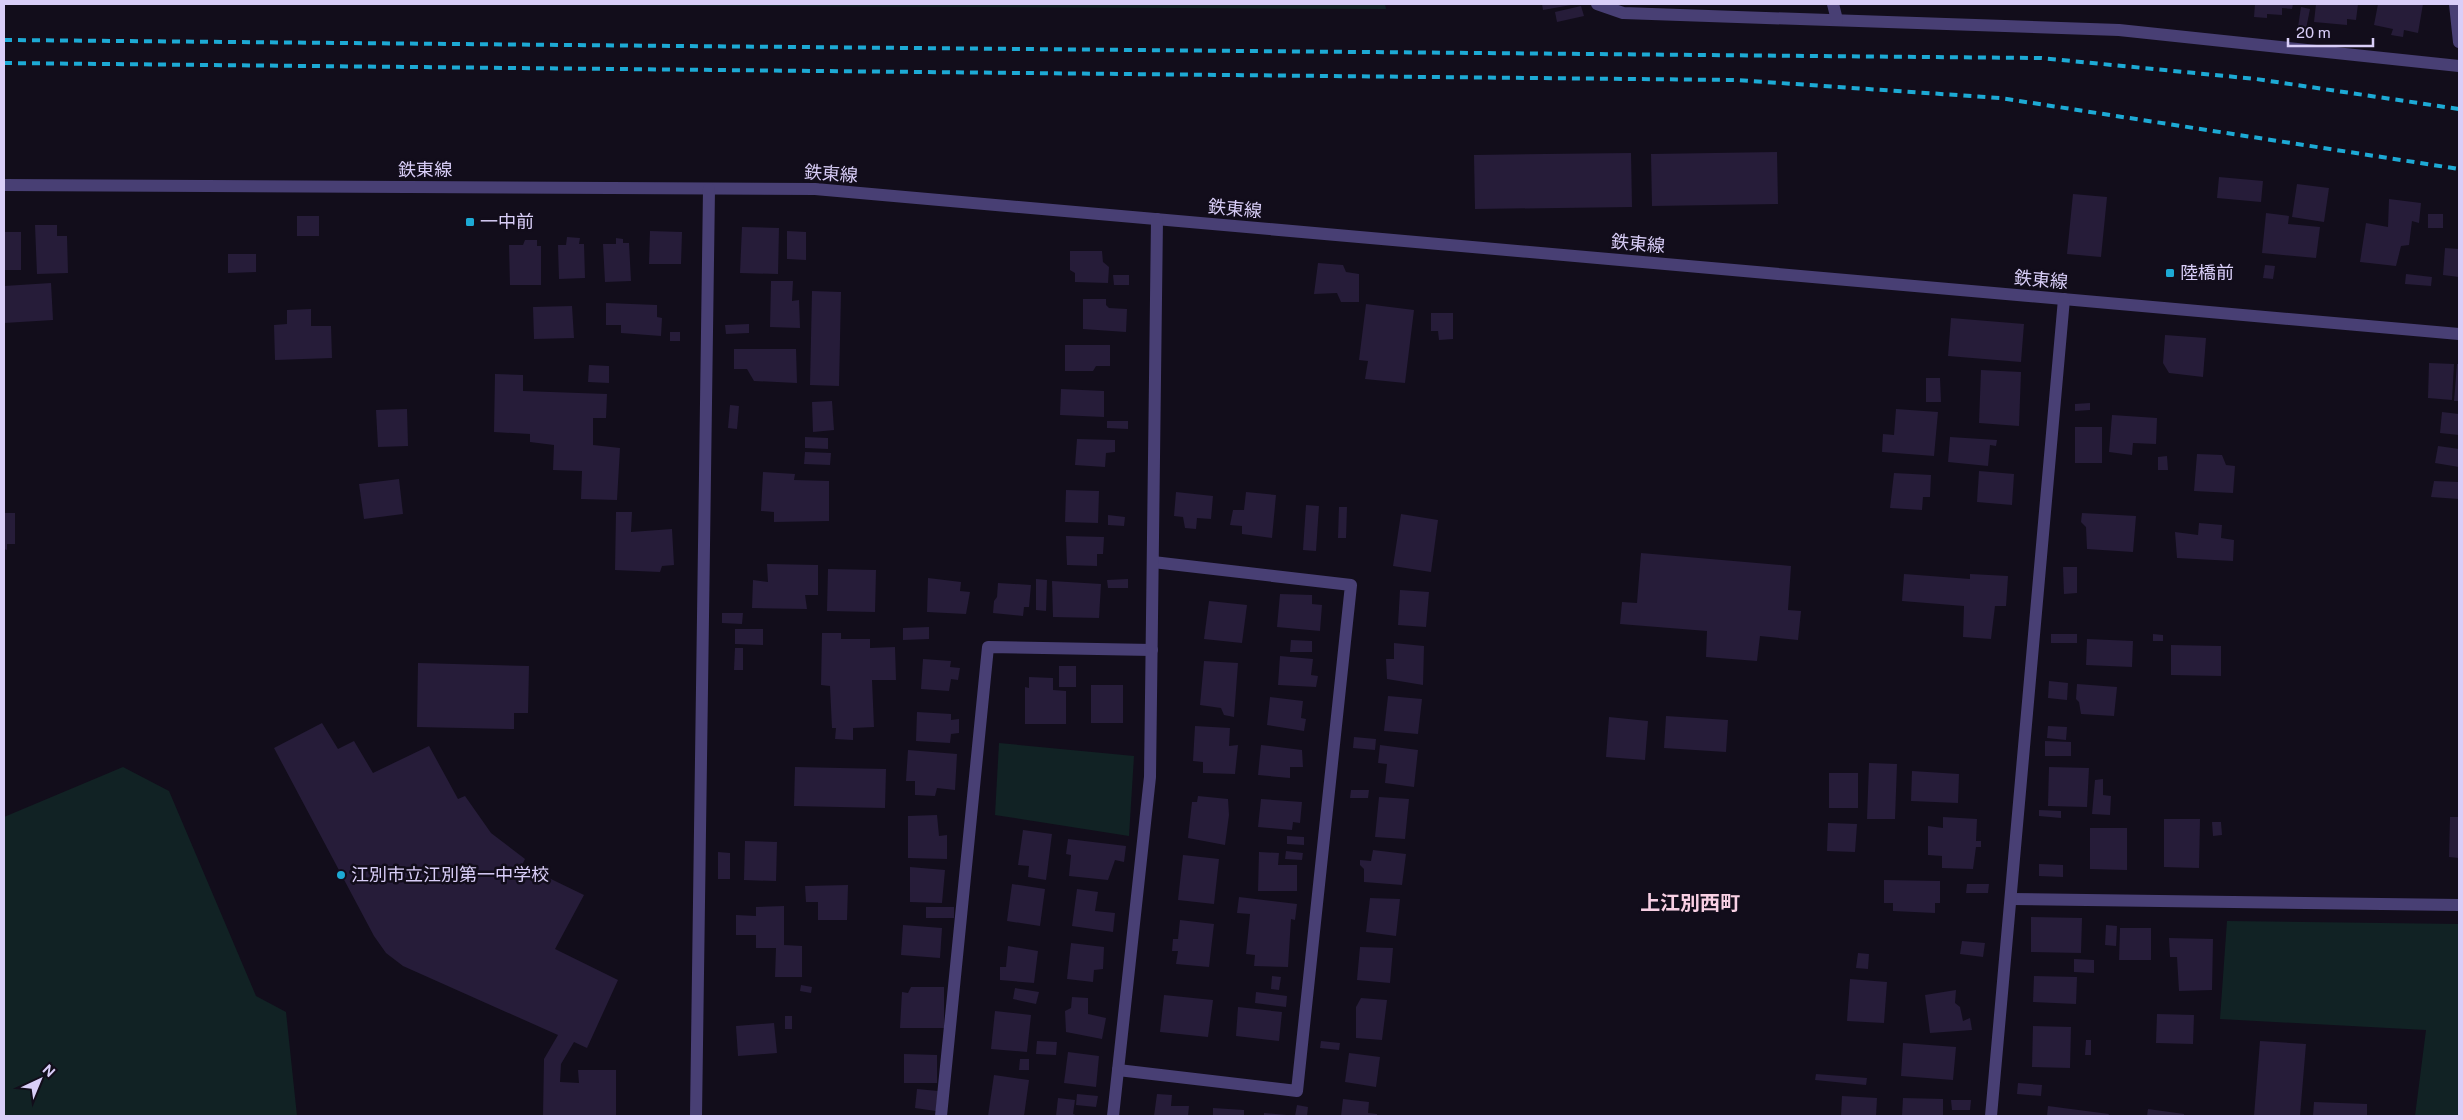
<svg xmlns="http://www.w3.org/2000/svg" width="2463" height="1120" viewBox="0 0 2463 1120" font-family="'Public Sans','Noto Sans JP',sans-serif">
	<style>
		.green { fill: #112224 }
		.building { fill: #261c39 }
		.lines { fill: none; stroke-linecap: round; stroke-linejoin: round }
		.minor { stroke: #483f74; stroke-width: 12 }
		.rail { stroke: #1daad5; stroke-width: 4; stroke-dasharray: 8 6; stroke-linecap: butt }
		.poi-dot { fill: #1daad5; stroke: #120d1b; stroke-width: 2 }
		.labels { text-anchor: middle; stroke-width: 5; stroke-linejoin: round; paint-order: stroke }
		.street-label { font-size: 18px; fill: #d9cef8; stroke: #120d1b }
		.poi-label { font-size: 18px; fill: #d9cef8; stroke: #120d1b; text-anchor: start }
		.quarter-label { font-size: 20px; font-weight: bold; fill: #f8d0e4; stroke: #120d1b }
	</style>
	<rect width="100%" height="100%" fill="#120d1b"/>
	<g class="green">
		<path d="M316 4H1385L1386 9Z"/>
		<path d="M999 743 1134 756 1129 836 995 815Z"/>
		<path d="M123 767 169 791 256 996 286 1012 297 1116H4V817Z"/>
		<path d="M2227 921 2459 924V1116H2415L2426 1030 2220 1019Z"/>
	</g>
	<g class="building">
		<path d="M1542 4H1571V5L1543 10Z"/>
		<path d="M2255 4H2293L2292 9 2282 8V15L2267 14V18L2254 17Z"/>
		<path d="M2316 4H2358L2356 20 2347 19V25L2314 22Z"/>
		<path d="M2378 4H2423L2418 33 2404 30 2403 37 2391 35 2393 29 2374 25Z"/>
		<path d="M1581 6 1584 16 1557 22 1555 12Z"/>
		<path d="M2301 7 2310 9 2306 29 2298 27Z"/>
		<path d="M1777 152 1778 204 1652 206 1651 154Z"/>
		<path d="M1631 153 1632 207 1475 209 1474 155Z"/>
		<path d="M2219 177 2263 181 2261 202 2217 198Z"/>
		<path d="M2297 184 2329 188 2324 222 2292 217Z"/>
		<path d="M2073 194 2107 197 2101 257 2067 254Z"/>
		<path d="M2389 199 2421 203 2419 223 2412 221 2409 245 2401 246 2396 266 2360 262 2366 223 2388 227Z"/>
		<path d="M2266 213 2289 216 2288 224 2320 227 2316 258 2262 253Z"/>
		<rect x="2428" y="214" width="15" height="14"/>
		<rect x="297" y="216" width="22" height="20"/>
		<path d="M35 225H57V236H67L68 273 37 274Z"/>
		<path d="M742 227 779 228 778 274 740 273Z"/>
		<path d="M650 231 682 232 681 264H649Z"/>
		<path d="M787 231 806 232V260L787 259Z"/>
		<rect x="4" y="232" width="17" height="38"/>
		<path d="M567 237 580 238 579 244H584L585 278 559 279 558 245H566Z"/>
		<path d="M616 238 623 239V243H629L631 281 605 282 603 244H616Z"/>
		<path d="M525 240H537V246H541V285H510L509 245H523Z"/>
		<path d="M2445 248 2459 249V277L2443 275Z"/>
		<path d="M1070 251H1102L1103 262 1109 267 1108 283 1075 282V273L1070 270Z"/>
		<path d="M228 254H256V272L228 273Z"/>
		<path d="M1318 263 1343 265 1346 272 1359 274V302H1341L1337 293 1314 294Z"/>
		<path d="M2265 265 2275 266 2273 279 2263 278Z"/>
		<path d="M2406 274 2432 277 2431 286 2405 284Z"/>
		<path d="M1113 275H1129V285H1114Z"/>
		<path d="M771 281H793L792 301 799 300 800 328 770 327Z"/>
		<path d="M51 283 53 320 4 323V286Z"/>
		<path d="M812 291 841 292 839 386 810 385Z"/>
		<path d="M1083 299H1106V305L1109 308 1127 309 1126 332 1083 329Z"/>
		<path d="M606 303 657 305V317L662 318 661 336 621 333V325H606Z"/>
		<path d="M1366 304 1414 310 1405 383 1365 379 1368 361 1359 360Z"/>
		<path d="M572 306 574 338 534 339 533 307Z"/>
		<path d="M311 309V326H331L332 358 275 360 274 325 287 324V310Z"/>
		<path d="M1431 313H1453V339L1439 340 1438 331H1431Z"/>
		<path d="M1951 318 2024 324 2021 362 1948 356Z"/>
		<path d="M749 324V333L726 334 725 325Z"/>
		<rect x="670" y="332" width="10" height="9"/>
		<path d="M2165 335 2206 338 2203 377 2169 373 2163 363Z"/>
		<path d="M1065 345H1110V366H1096L1093 371H1065Z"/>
		<path d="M734 349H796L797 383 754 381 747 369H734Z"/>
		<path d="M2429 363 2454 364 2452 400 2428 398Z"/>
		<path d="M2457 364H2459V401H2454Z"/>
		<path d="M589 365 609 366V383L588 382Z"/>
		<path d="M1981 370 2021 372 2019 426 1979 423Z"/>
		<path d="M495 374 523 375V391L607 394 606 418H593V445L620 448 617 500 581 499 582 471 553 470 554 445 530 442V434L494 432Z"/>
		<path d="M1926 378H1940L1941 402H1926Z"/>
		<path d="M1061 389 1104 391V417L1060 415Z"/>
		<path d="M832 401 834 430 813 432 812 402Z"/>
		<path d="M2090 403V410L2075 411V404Z"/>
		<path d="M730 405 739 406 737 429 728 428Z"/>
		<path d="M407 409 408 446 378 447 376 410Z"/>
		<path d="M1896 409 1938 412 1934 456 1882 452 1883 434 1894 435Z"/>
		<path d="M2442 412 2459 414V435L2440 433Z"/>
		<path d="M2112 415 2157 418 2156 444 2133 443 2132 455 2109 452Z"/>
		<path d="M1107 421H1128V429L1107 428Z"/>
		<rect x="2075" y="427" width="27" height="36"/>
		<path d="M805 437 828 438V449L805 448Z"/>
		<path d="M1950 437 1997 440 1996 446 1990 445 1988 466 1948 462Z"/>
		<path d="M1077 439 1115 440V452L1106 453 1105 467 1075 465Z"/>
		<path d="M2438 446 2459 449V467L2435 463Z"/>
		<path d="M805 452 831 453 830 465 804 464Z"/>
		<path d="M2197 454 2222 455 2226 465 2235 466 2233 493 2194 491Z"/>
		<path d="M2167 456 2168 470H2158V457Z"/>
		<path d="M1979 471 2014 474 2012 505 1977 502Z"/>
		<path d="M763 472 795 474 794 480 829 481V521L774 522V512L761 511Z"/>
		<path d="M1894 473 1931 475 1930 497H1923L1922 510 1890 508Z"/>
		<path d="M399 479 403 514 364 519 359 484Z"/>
		<path d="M2434 481 2459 482V499L2431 497Z"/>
		<path d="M1066 490 1099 491 1098 523 1065 522Z"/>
		<path d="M1176 492 1213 496 1211 519 1197 518 1196 529 1185 528 1183 517 1174 516Z"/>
		<path d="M1246 492 1276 495 1272 538 1242 534V526L1230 525 1233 510H1244Z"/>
		<path d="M1306 505 1319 506 1316 551 1303 550Z"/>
		<path d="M1339 507H1347L1346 538H1338Z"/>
		<path d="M616 512H632L631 532 672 529 674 565 662 566 660 572 615 570Z"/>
		<path d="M4 513H15V544H7V550L4 549Z"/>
		<path d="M2082 513 2136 516 2133 552 2087 549 2086 527 2081 522Z"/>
		<path d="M1401 514 1438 520 1431 572 1393 566Z"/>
		<path d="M1108 515 1125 517 1124 526 1108 525Z"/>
		<path d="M2199 523 2222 525 2221 538 2234 540 2233 561 2177 558 2175 532 2198 535Z"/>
		<path d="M1066 536 1104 537 1103 554H1097V566L1067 565Z"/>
		<path d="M1641 553 1791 566 1788 610 1801 611 1798 640 1760 636 1757 661 1706 657 1707 631 1620 624 1622 602 1637 603Z"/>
		<path d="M767 564 818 565V595H805L807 609 752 608 753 580 768 582Z"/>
		<path d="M2063 567H2077V593L2064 594Z"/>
		<path d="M828 569 876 570 875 612 827 611Z"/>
		<path d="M1904 574 1970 579V574L2008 576 2006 606H1995L1991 639 1963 637 1964 606 1902 601Z"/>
		<path d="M928 578 961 582 960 591 970 592 966 614 927 612Z"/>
		<path d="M1036 579 1047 580 1046 611 1036 610Z"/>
		<path d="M1128 579V588H1108L1107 580Z"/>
		<path d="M1052 581 1101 584 1099 618 1053 617Z"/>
		<path d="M998 583 1031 585 1029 607H1024L1023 616 993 613 994 601 997 597Z"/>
		<path d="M1400 590 1429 592 1426 627 1398 625Z"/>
		<path d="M1280 594 1312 595V604L1322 605 1320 631 1277 627Z"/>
		<path d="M1209 601 1247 605 1242 643 1204 639Z"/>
		<path d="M722 613H743L742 624 722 623Z"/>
		<path d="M929 627V639L903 640V628Z"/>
		<path d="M735 629H763V645L735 644Z"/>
		<path d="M822 633H841V639H870V648L895 647 896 680H872L874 727 853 728V740L835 739 836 728H832L830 686 821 685Z"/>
		<rect x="2051" y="634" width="26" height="9"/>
		<path d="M2153 634 2163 635V641H2153Z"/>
		<path d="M2087 639 2133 641 2132 667 2086 665Z"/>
		<path d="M1291 640 1312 641V652H1290Z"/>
		<path d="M1394 643 1424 646 1423 685 1387 679 1386 659H1394Z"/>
		<path d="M2171 645 2221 646V676L2171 675Z"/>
		<path d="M735 648H743V670H734Z"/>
		<path d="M1280 656 1313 659 1311 675 1318 676 1316 687 1278 685Z"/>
		<path d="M923 659 951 661 950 667 960 668 958 680 951 679 949 691 921 689Z"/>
		<path d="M1204 661 1238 663 1234 717 1224 715 1221 708 1200 705Z"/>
		<path d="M418 663 529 666 528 713H514V729L417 727Z"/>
		<rect x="1059" y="666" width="17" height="21"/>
		<path d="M1029 677 1053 678V690L1066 691V724H1025V687L1029 688Z"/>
		<path d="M2049 681 2068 683 2067 700 2048 698Z"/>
		<path d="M2077 684 2117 687 2114 716 2081 714 2079 702 2076 699Z"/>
		<rect x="1091" y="685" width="32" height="38"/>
		<path d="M1388 696 1422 699 1418 734 1384 731Z"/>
		<path d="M1270 697 1303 701 1301 718 1306 719 1304 731 1267 725Z"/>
		<path d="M917 712 951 714V720L959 719V733L951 734 950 743 916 741Z"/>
		<path d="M1666 716 1728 720 1726 752 1664 748Z"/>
		<path d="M1609 717 1648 721 1645 760 1606 757Z"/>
		<path d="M322 723 338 749 354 741 373 773 429 746 458 799 465 796 491 833 525 859 522 865 584 895 555 949 618 980 587 1048 574 1042 561 1064 560 1082 579 1083 578 1070H616V1116H543L544 1059 558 1035 403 966 386 953 374 936 274 748Z"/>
		<path d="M1195 726 1230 728 1229 746 1238 745 1235 774 1203 773V762L1193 761Z"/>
		<path d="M2048 726 2067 727 2066 740 2047 738Z"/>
		<path d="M1354 737 1376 739 1375 750 1353 748Z"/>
		<path d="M2045 741 2071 742V756H2045Z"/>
		<path d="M1261 745 1302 750 1303 767H1290V778L1258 775Z"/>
		<path d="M1380 745 1418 750 1414 787 1385 783 1387 764 1378 763Z"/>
		<path d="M908 750 957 754 955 790 937 788 935 796 915 795V781H906Z"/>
		<path d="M1869 763 1897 764 1895 819H1867Z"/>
		<path d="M795 767 886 769 885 808 794 806Z"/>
		<path d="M2049 767 2089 768 2087 807 2048 806Z"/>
		<path d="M1912 771 1959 774 1958 803 1911 801Z"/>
		<rect x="1829" y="773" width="29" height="35"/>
		<path d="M2103 779V795L2111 796 2110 815 2092 814 2095 780Z"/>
		<path d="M1351 790H1369L1368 798H1350Z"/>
		<path d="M1198 796 1228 799 1229 815 1225 845 1188 838 1192 802H1197Z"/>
		<path d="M1379 797 1409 799 1405 839 1375 837Z"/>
		<path d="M1261 799 1302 802 1300 823 1293 822 1292 830 1258 827Z"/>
		<path d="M2039 810 2061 811V818L2039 816Z"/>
		<path d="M937 815 939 836 947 835V859L908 858V816Z"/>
		<path d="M1943 817 1977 819 1976 841H1981V847H1976L1973 869 1942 868V856L1928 855V826L1943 828Z"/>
		<path d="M2450 817H2459V858L2449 857Z"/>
		<path d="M2164 819H2200L2199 868 2164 867Z"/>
		<path d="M2212 822H2221L2222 835 2213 836Z"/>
		<path d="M1828 823 1857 824 1855 852 1827 851Z"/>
		<path d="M2090 828H2127V870L2090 869Z"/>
		<path d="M1023 830 1052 834 1046 880 1028 877 1029 866 1018 865Z"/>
		<path d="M1287 836 1304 837V845L1287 844Z"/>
		<path d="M1068 839 1126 846 1124 862 1115 860 1108 880 1069 876 1071 855 1066 854Z"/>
		<path d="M745 841 777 842 776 881 744 880Z"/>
		<path d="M1373 850 1406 854 1402 885 1364 882V869L1360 865V860L1371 861Z"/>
		<path d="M1286 851 1303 853 1302 860 1285 859Z"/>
		<path d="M718 852 730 853V879H718Z"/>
		<path d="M1259 852 1279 853 1278 865H1297V891H1258Z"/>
		<path d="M1183 855 1219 859 1214 904 1178 900Z"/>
		<path d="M2039 864 2063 865V877L2039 876Z"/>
		<path d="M910 867 945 870 942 903 910 902Z"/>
		<path d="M1884 880 1940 881V903H1935V913L1893 911V903H1884Z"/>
		<path d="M1012 884 1045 889 1040 926 1007 921Z"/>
		<path d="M1967 884H1989L1988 893H1966Z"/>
		<path d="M848 885 847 920H818V902H806L805 886Z"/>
		<path d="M1077 889 1098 892 1095 911 1115 913 1113 932 1072 926Z"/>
		<path d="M1239 897 1297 904 1295 920 1291 919 1288 967 1254 966 1255 955 1246 954 1250 914 1237 913Z"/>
		<path d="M1370 898 1400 899 1396 936 1366 932Z"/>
		<path d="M784 906V945L802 946V977H775L776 948H756V935H736V915L756 916V907Z"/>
		<rect x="926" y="907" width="28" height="11"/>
		<path d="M2031 917 2082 918 2081 953 2031 952Z"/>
		<path d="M1180 920 1214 924 1209 967 1176 964 1178 951H1172L1173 939H1178Z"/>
		<path d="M903 925 942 928 940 958 901 955Z"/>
		<path d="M2106 925 2117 926 2116 946 2105 945Z"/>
		<path d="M2120 928H2151V960H2119Z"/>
		<path d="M2169 938 2213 939 2212 990 2179 991 2177 957H2170Z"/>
		<path d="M1962 941 1985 943 1983 957 1960 954Z"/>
		<path d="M1071 943 1104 947 1103 969 1094 970 1093 982 1067 979Z"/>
		<path d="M1008 946 1038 951 1034 983 1000 980V967H1006Z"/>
		<path d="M1360 947 1393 948 1390 983 1357 980Z"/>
		<path d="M1858 953 1869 954 1868 969 1856 968Z"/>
		<path d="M2074 959 2094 960V973L2074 972Z"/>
		<path d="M1272 976 1281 977 1279 990 1271 989Z"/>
		<path d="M2034 976 2077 977 2076 1004 2033 1002Z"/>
		<path d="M1850 979 1887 982 1884 1023 1847 1021Z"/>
		<path d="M801 985 812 987 811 993 800 991Z"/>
		<path d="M911 987H944V1028H900L902 992 908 993Z"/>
		<path d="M1015 988 1039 992 1036 1004 1013 999Z"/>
		<path d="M1956 990 1955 1003 1960 1007 1963 1021 1970 1018 1972 1030 1930 1033 1925 995Z"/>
		<path d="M1256 992 1287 996 1286 1007 1255 1003Z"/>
		<path d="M1164 995 1213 1000 1208 1037 1160 1032Z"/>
		<path d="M1072 997 1088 998V1014L1106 1018 1102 1039 1066 1032 1065 1011 1071 1008Z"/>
		<path d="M1361 998 1387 1000 1382 1040 1356 1038V1007Z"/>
		<path d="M1238 1007 1282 1012 1279 1041 1236 1036Z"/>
		<path d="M995 1011 1031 1015 1027 1052 991 1049Z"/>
		<path d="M2157 1014 2194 1015 2193 1044 2156 1043Z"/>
		<rect x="785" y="1016" width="7" height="13"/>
		<path d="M774 1023 777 1053 738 1056 736 1026Z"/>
		<path d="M2033 1026 2071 1027 2070 1068 2032 1067Z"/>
		<path d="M2086 1040H2091V1055H2085Z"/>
		<path d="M1037 1041 1057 1042 1056 1055 1036 1054Z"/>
		<path d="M1321 1041 1340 1043 1339 1050 1320 1048Z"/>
		<path d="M2260 1041 2306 1044 2300 1116H2254Z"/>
		<path d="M1903 1043 1956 1047 1953 1080 1901 1076Z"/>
		<path d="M1068 1052 1099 1056 1096 1087 1064 1083Z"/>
		<path d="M1349 1053 1380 1057 1376 1087 1345 1082Z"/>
		<path d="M904 1054 937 1055V1083H904Z"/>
		<path d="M1020 1059H1029V1070H1019Z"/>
		<path d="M1816 1074 1867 1078 1866 1085 1815 1080Z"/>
		<path d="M994 1075 1029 1080 1024 1116H988Z"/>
		<path d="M2018 1083 2042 1085 2041 1096 2017 1094Z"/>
		<path d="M917 1089 938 1091 936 1111 915 1108Z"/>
		<path d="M1077 1094 1098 1096 1096 1107 1076 1105Z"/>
		<path d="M1157 1094 1172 1095 1171 1106H1189L1188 1116H1154Z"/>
		<path d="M1842 1096 1877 1098 1876 1116H1841Z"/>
		<path d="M1058 1098 1075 1100 1073 1114 1078 1116H1056Z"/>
		<path d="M1903 1098 1943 1099V1116H1902Z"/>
		<path d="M1343 1099 1369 1102 1368 1113 1377 1114V1116H1341Z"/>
		<path d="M1951 1100H1971L1970 1110H1952Z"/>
		<path d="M2314 1102 2367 1104V1116H2313Z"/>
		<path d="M1297 1105 1308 1107 1307 1116H1295Z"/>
		<path d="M2048 1106 2109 1114 2108 1116H2047Z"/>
		<path d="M1213 1108 1244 1110V1116H1213Z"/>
		<path d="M2148 1109 2184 1114V1116H2147Z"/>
		<path d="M1264 1113 1287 1115V1116H1264Z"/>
	</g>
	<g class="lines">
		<g class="minor">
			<path d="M1597 4 1623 13 2119 30 2459 66"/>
			<path d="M1833 4 1837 20"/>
			<path d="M2455 4 2459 42"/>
			<path d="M4 185 815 189 2459 334"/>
			<path d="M2011 899 2459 905"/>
			<path d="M1118 1070 1297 1091 1351 585 1153 562"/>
			<path d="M696 1116 709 189"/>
			<path d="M941 1116 988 647 1152 650"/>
			<path d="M1113 1116 1150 777 1157 219"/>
			<path d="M1991 1116 2064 299"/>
		</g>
		<g class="rail">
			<path d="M4 40 2041 58 2256 79 2459 109"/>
			<path d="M4 63 1736 80 2000 98 2459 169"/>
		</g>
	</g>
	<g class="poi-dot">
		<rect x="465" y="217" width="10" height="10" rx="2.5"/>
		<rect x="2165" y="268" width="10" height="10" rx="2.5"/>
		<circle cx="341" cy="875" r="5"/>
	</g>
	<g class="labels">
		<g class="street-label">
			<text x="425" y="176">鉄東線</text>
			<text transform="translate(831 174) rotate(4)" y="6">鉄東線</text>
			<text transform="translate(1235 209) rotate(5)" y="6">鉄東線</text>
			<text transform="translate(1638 244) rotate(5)" y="6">鉄東線</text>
			<text transform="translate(2041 280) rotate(5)" y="6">鉄東線</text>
		</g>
		<g class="poi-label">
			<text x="480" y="228">一中前</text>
			<text x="2180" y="279">陸橋前</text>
			<text x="351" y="881">江別市立江別第一中学校</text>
		</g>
		<g class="quarter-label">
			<text x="1690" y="910">上江別西町</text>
		</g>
	</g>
	<rect width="2463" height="1120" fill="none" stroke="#d9cef8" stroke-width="10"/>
	<g transform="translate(40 1080) rotate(44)" stroke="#120d1b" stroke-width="4" paint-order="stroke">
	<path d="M0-4L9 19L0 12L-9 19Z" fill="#d9cef8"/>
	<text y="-8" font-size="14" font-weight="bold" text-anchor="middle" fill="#d9cef8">N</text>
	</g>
	<path d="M2288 38v8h85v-8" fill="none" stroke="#d9cef8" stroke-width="2.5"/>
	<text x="2296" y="38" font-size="15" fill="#d9cef8" stroke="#120d1b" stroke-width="4" paint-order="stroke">20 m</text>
</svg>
